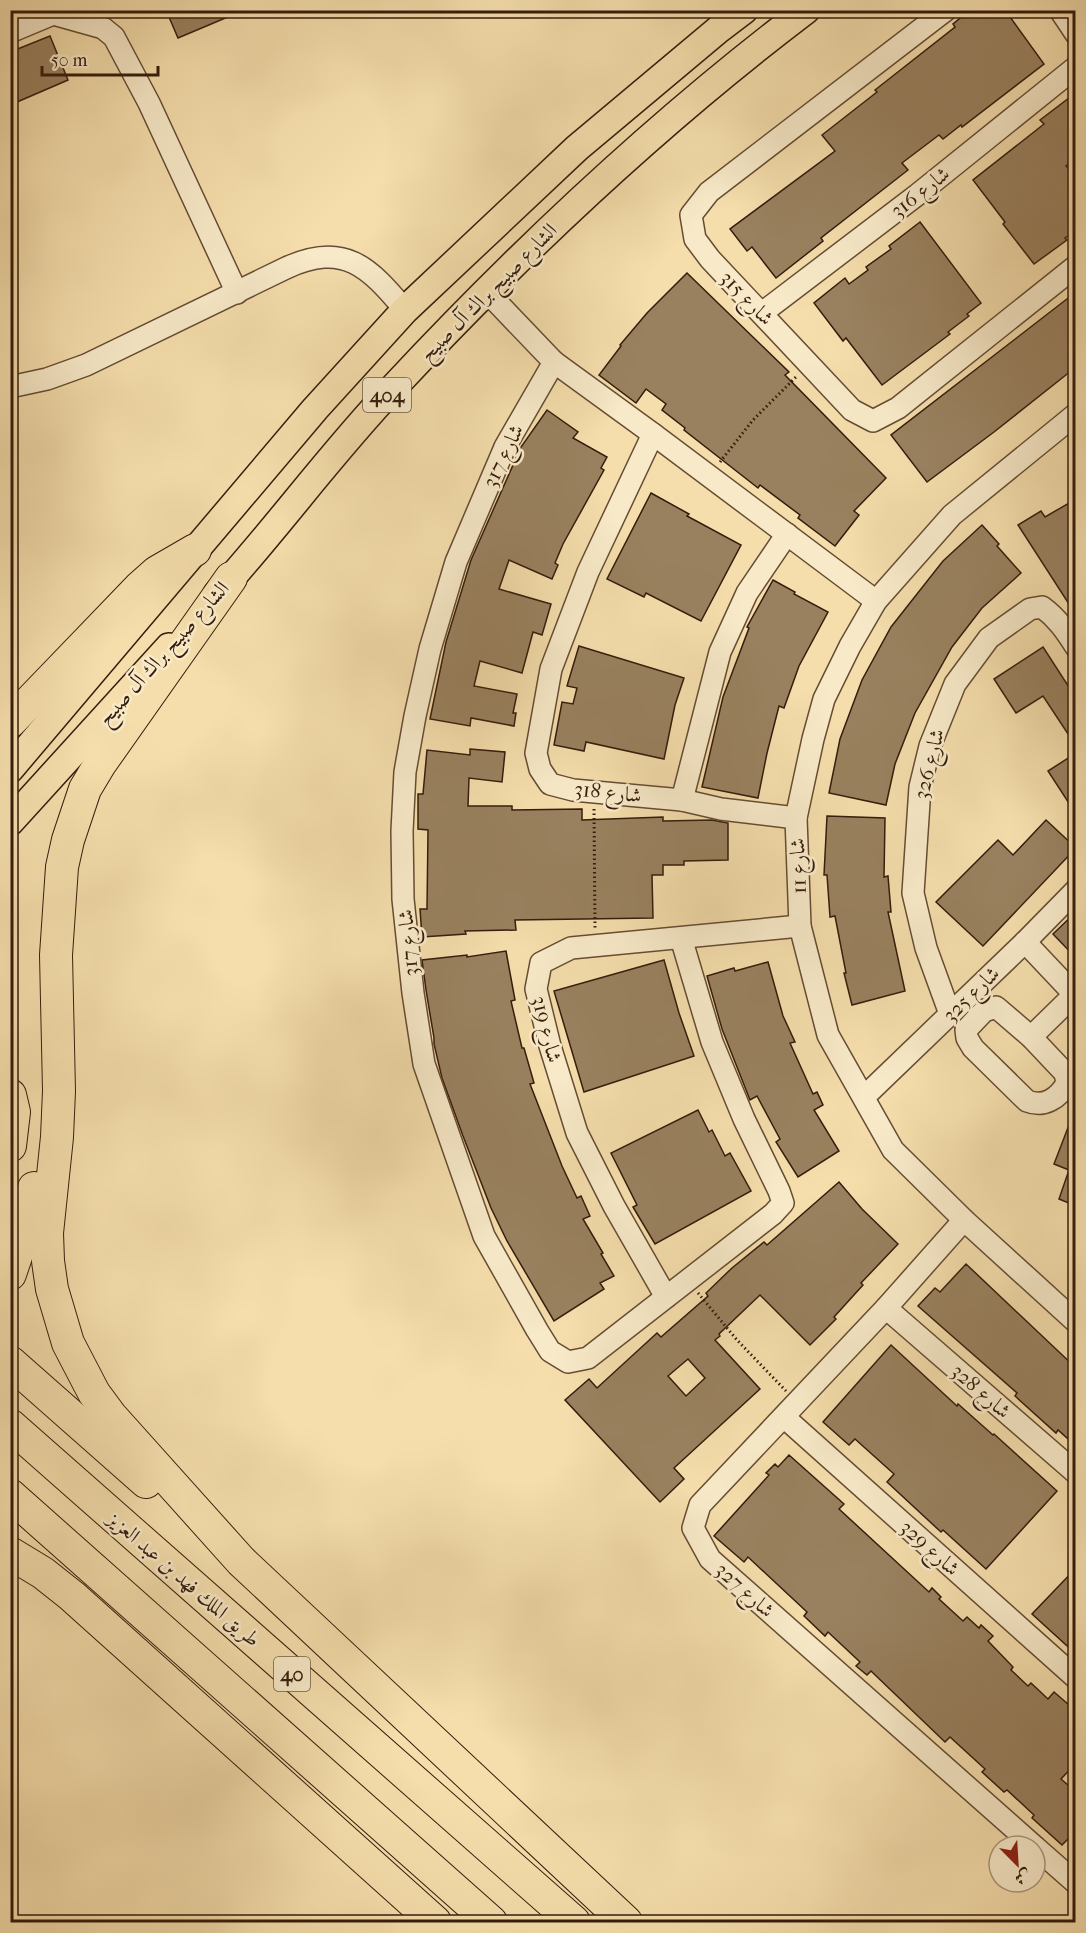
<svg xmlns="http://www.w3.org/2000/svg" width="1086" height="1933" viewBox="0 0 1086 1933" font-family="'IM FELL French Canon',Amiri,serif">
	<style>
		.building { fill: #99815f; stroke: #351c0c; stroke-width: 1.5; fill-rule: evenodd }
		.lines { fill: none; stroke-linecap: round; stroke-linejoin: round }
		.minor-casing { stroke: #654c34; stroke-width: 24 }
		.major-casing { stroke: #351c0c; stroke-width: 30 }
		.highway-casing { stroke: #351c0c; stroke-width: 34 }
		.path { stroke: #351c0c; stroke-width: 3; stroke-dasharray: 1.5 3; stroke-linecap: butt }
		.minor { stroke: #f8eac9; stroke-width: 21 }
		.major { stroke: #f5deac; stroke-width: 27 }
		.highway { stroke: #f5deac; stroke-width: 32 }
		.labels { text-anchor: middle; stroke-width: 5; stroke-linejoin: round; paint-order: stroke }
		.shield { fill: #f8eac9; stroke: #705a45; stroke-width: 1.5 }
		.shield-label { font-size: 20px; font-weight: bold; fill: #351c0c }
		.street-label { font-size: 21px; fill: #351c0c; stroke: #f8eac9 }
	</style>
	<rect width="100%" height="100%" fill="#f5deac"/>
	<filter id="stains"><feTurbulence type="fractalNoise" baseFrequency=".00333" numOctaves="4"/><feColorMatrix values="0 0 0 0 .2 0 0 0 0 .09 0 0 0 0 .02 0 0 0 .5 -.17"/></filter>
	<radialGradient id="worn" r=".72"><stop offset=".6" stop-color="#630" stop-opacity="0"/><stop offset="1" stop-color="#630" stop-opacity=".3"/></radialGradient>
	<g class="building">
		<path d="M166 10H213L242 11 178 38Z"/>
		<path d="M970 10H1005L1044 64 962 127 961 125 943 139 939 135 902 163 908 170 821 238 823 241 776 278 752 247 747 251 730 229 835 151 822 135 877 92 875 90 955 27 953 24Z"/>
		<path d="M50 36 68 80 10 105V52Z"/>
		<path d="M1069 98 1076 106V159L1066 166 1076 177V230L1065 238 1067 240 1034 264 1003 224 1005 222 973 180 1044 124 1040 120Z"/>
		<path d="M920 222 981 303 967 314 969 316 948 332 950 334 882 385 846 338 843 341 814 303 845 278 849 284 868 270 866 267 891 249 889 246Z"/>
		<path d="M687 273 789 372 785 375 886 478 854 511 859 515 835 546 798 518 800 515 760 485 758 488 684 430 685 428 662 410 666 404 646 389 636 403 599 375 621 346 620 345 647 313Z"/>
		<path d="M1076 292V367L994 432 927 482 891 435Z"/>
		<path d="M547 410 578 432 573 438 607 457 601 468 604 470 563 544 555 563 558 565 552 579 509 560 499 589 551 604 542 635 533 632 522 673 480 661 474 686 517 694 513 713H516L514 726 471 718 470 726 430 719 446 642 471 560 521 447Z"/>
		<path d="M651 493 689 514 687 516 741 545 701 621 646 593 644 597 607 579Z"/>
		<path d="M1076 499V615L1018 525 1041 511 1045 517Z"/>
		<path d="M982 525 999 544 997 546 1021 573 982 608 952 647 915 713 895 764 886 805 829 793 840 739 862 680 891 627 943 561Z"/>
		<path d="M773 580 795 592 794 594 828 612 799 666 784 708 779 706 767 753 758 798 702 787 723 697 749 628 747 627Z"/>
		<path d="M579 646 684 678 675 705 664 759 586 742 584 751 554 745 562 702 573 704 577 688 567 686Z"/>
		<path d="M1043 647 1076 698V746L1043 696 1016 713 994 679Z"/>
		<path d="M470 749 505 752 502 782 469 778 468 806H512V810L582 809V820L663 817V821L712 820 728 823V860L684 861V865H663V875H652L653 918 515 920 516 930 465 931 466 934 422 937 420 909H427L428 830 418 829V794H423L427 750 470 755Z"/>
		<path d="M1076 753V814L1048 771Z"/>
		<path d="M827 816 885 818 884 877 888 876 891 912H888L905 991 852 1005 844 973H846L835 916 830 917 827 875H824Z"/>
		<path d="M1046 820 1076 848 983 946 936 902 998 840 1013 855Z"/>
		<path d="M1076 912V958L1053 934Z"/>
		<path d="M506 951 515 1000 511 1001 522 1048H524L534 1083 530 1084 562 1166 577 1198 581 1196 590 1216 583 1219 603 1253 601 1254 614 1276 600 1283 604 1289 554 1321 507 1241 491 1208 463 1136 442 1078 434 1044V1038L426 990 422 960 467 955V957Z"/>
		<path d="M664 960 679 1013 694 1056 584 1092 554 991Z"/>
		<path d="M768 962 783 1016 795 1042 790 1043 813 1094 817 1092 823 1105 814 1110 839 1151 798 1177 776 1142 780 1139 757 1096 750 1100 722 1029 707 976 734 968 735 971Z"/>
		<path d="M698 1110 709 1132 712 1130 725 1156 730 1153 751 1191 655 1244 633 1207 637 1205 611 1153Z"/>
		<path d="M1074 1112H1076V1206L1059 1199 1069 1170 1054 1164Z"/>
		<path d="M839 1182 862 1209 898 1244 861 1283 863 1285 834 1317 836 1319 810 1345 760 1295 719 1334 720 1336 715 1340 760 1389 674 1468 684 1479 660 1502 565 1400 589 1379 597 1388 657 1333 661 1337 708 1296 706 1293 732 1268 764 1242 767 1245ZM688 1359 705 1378 686 1396 668 1376Z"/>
		<path d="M966 1264 1076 1368V1446L1058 1430 1056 1433 1015 1396 1017 1393 918 1306 935 1288 940 1292Z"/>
		<path d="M891 1345 957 1406 958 1404 993 1435 994 1434 1057 1491 986 1569 943 1530 941 1532 887 1482 894 1474 855 1439 849 1445 823 1422Z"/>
		<path d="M789 1455 844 1504 839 1509 929 1592 932 1588 941 1597 939 1599 963 1621 967 1617 979 1628 981 1625 993 1636 988 1641 1013 1667 1011 1670 1028 1686 1031 1683 1048 1699 1054 1692 1076 1711V1763L1061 1779 1076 1792V1831L1062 1845 1032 1818 1034 1815 1007 1790 1004 1792 982 1772 985 1769 950 1737 945 1742 871 1671 867 1675 856 1666 860 1662 828 1632 825 1636 804 1616 807 1612 748 1557 744 1562 714 1536 769 1475 766 1473 775 1464 778 1467Z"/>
		<path d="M1076 1568V1654L1032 1614Z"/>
	</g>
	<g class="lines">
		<defs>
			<g id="minor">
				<path d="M946 10 709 192 691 215 695 239 710 259 852 410 873 421 898 408 1076 266"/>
				<path d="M1060 10 1076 34"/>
				<path d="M53 14 103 28 114 37 149 103 237 293"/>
				<path d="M10 32 53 14"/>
				<path d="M487 292 554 362"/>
				<path d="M762 313 917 195 1076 67"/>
				<path d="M10 387 47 379 86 365 286 268C344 241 369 267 405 310"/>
				<path d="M1076 414 952 515 876 601 850 646 824 699 813 739 796 818 800 926 828 1035 893 1150 964 1220 1076 1322"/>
				<path d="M653 434 588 572 551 669 536 753 540 769 550 784 573 790 682 800 721 809 796 818"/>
				<path d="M682 800 720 652 747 593 787 534"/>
				<path d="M681 938 712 1042 744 1119 779 1191 783 1203 773 1214 588 1358 568 1362 550 1351 537 1330 484 1236 424 1064 413 993 403 899 402 831 405 772 415 716 430 649 456 562 505 447 554 362 653 434 876 601"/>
				<path d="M1025 942 1076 996"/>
				<path d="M996 1007 1031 1037 1065 1073 1067 1083C1059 1098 1044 1108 1027 1101L973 1048 967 1038 966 1030 984 1011Z"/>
				<path d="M950 1014 926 948 913 893 920 787 930 746 955 684 989 638 1030 609 1042 607C1057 618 1066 631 1076 647"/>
				<path d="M1031 1037 1074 995"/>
				<path d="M865 1096 1025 942 1076 890"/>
				<path d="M964 1220 886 1308 700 1505 693 1528 710 1559 1034 1846"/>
				<path d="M666 1297 614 1206 577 1133 550 1046 536 989 541 963 571 948 800 926"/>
				<path d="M886 1308 1076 1473"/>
				<path d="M784 1417 1076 1678"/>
				<path d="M1035 1847 1076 1883"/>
			</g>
			<g id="major">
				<path d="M217 594C278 527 331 453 394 387 521 251 657 123 806 10"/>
				<path d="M10 769 315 409 405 310 577 148 719 29 744 10"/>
				<path d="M10 822 169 647"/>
			</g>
			<g id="highway">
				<path d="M231 578 100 764 85 789 68 840 62 867 56 955 59 1091 57 1137 47 1233 48 1261 52 1289 68 1343 94 1393 111 1416 241 1561 626 1922"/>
				<path d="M10 722 139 588 157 572 195 550"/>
				<path d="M10 1095 14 1112 10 1146"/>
				<path d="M10 1274 28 1221 34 1188"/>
				<path d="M10 1362 146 1482"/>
				<path d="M10 1425 574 1922"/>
				<path d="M10 1495 491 1922"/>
				<path d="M10 1553 43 1573 72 1596 435 1922"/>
			</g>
		</defs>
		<use href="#minor" class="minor-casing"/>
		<use href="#major" class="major-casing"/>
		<use href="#highway" class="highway-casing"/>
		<g class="path">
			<path d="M720 462 753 420 797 376"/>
			<path d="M594 809 595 928"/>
			<path d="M698 1293 737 1340 786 1391"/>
		</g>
		<use href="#minor" class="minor"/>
		<use href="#major" class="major"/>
		<use href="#highway" class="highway"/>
	</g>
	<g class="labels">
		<g class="shield">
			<rect x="363" y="378" width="48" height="34" rx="4.5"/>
			<rect x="274" y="1657" width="36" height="34" rx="4.5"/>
		</g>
		<g class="shield-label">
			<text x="387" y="402">404</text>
			<text x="292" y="1681">40</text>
		</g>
		<g class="street-label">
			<text transform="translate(920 192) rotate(-38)" y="7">شارع 316</text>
			<text transform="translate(488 292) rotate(-45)" y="7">الشارع صبيح براك آل صبيح</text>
			<text transform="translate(747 298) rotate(46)" y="7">شارع 315</text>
			<text transform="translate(503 456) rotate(-64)" y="7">شارع 317</text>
			<text transform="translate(163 653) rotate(-48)" y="7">الشارع صبيح براك آل صبيح</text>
			<text transform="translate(929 764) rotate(-76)" y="7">شارع 326</text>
			<text transform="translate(608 792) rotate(6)" y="7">شارع 318</text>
			<text transform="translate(798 866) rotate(-92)" y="7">شارع 11</text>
			<text transform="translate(408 943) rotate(-95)" y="7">شارع 317</text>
			<text transform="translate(971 994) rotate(-44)" y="7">شارع 325</text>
			<text transform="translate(547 1029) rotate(76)" y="7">شارع 319</text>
			<text transform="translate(981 1391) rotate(41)" y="7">شارع 328</text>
			<text transform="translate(930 1548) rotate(42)" y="7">شارع 329</text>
			<text transform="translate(184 1579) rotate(41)" y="7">طريق الملك فهد بن عبد العزيز</text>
			<text transform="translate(745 1590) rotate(42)" y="7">شارع 327</text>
		</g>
	</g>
	<rect width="1086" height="1933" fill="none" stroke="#f5deac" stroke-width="36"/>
	<rect x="12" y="12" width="1062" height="1909" fill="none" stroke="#351c0c" stroke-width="3"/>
	<rect x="18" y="18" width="1050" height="1897" fill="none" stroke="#351c0c" stroke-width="1.5"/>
	<g transform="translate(1017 1864) rotate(156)"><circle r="28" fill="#f8eac9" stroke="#aa987d" stroke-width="1.5"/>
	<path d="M0-4.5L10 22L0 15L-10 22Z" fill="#8f2418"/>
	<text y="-9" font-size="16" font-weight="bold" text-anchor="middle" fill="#351c0c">ش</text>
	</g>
	<path d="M42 66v9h116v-9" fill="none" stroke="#351c0c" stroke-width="3"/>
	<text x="51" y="66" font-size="18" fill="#351c0c" stroke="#f8eac9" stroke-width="4.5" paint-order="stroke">50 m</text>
	<rect width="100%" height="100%" filter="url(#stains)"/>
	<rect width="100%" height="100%" fill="url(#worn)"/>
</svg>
